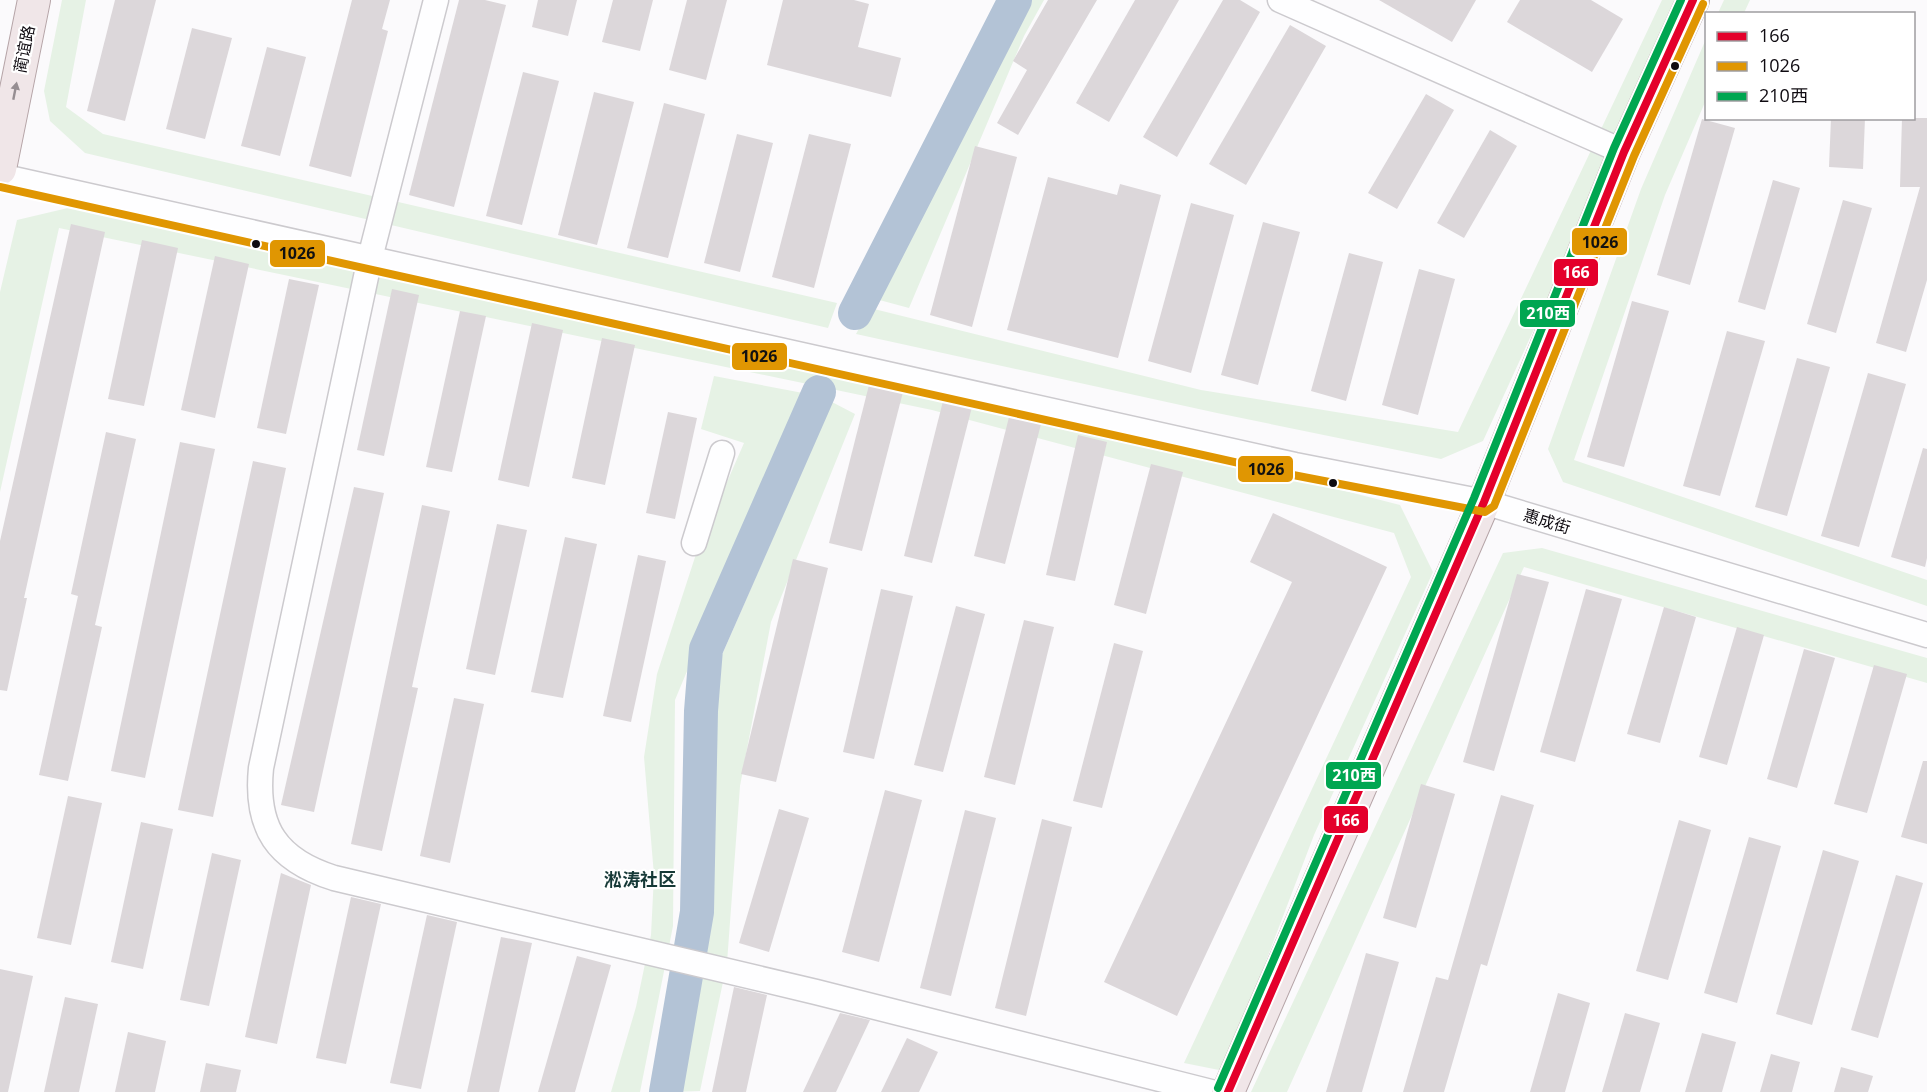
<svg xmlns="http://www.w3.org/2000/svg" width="1927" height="1092" viewBox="0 0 1927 1092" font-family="'Open Sans','Noto Sans SC',sans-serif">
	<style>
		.green { fill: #e6f2e5 }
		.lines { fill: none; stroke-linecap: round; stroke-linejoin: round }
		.river { stroke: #b3c3d6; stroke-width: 34 }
		.building { fill: #dcd7da }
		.minor-casing { stroke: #cccace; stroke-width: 27 }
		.major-casing { stroke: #b5a4a7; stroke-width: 34 }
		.minor { stroke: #fefeff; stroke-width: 24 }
		.major { stroke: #f0e6e8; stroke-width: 32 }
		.bus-1-casing { stroke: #fff; stroke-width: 12 }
		.bus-2-casing { stroke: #fff; stroke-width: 12 }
		.bus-3-casing { stroke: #fff; stroke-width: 12 }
		.bus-1 { stroke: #e4002b; stroke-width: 8 }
		.bus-2 { stroke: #e09602; stroke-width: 8 }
		.bus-3 { stroke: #00a651; stroke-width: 8 }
		.oneway { fill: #968e92 }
		.bus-dot { fill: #0f0b11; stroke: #fff; stroke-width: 2 }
		.labels { text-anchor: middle; stroke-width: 4.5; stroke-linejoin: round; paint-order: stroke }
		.street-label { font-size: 16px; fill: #0f0b11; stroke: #fff }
		.neighbourhood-label { font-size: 18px; font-weight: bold; fill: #163937; stroke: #fff }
		.line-badge { stroke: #fff; stroke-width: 2 }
		.badge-label { font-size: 16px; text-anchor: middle; font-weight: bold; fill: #fff }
		.pale-badge-label { font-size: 16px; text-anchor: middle; font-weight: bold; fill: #111 }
	</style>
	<rect width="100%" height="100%" fill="#fbfafc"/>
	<g class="green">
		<path d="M62 0H86L66 107 103 134 837 303 828 328 85 153 50 121 44 91Z"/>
		<path d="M1021 0H1044L1024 36 909 308 872 298Z"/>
		<path d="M1662 0H1684L1483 441 1441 459 1217 413 856 334 870 308 1201 390 1458 432Z"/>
		<path d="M1724 0H1750L1744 13H1718Z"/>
		<path d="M1706 39V100L1665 195 1574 460 1927 580V606L1563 482 1548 449 1641 189Z"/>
		<path d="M72 207 971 395 1400 505 1433 572 1314 835 1224 1071 1184 1063 1411 577 1394 533 932 410 59 228 0 492V292L17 220Z"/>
		<path d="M714 376 803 393 675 700 673 926 640 1092H611L636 1007 651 935 654 875 644 757 657 674 697 551 744 443 701 429Z"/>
		<path d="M832 402 855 414 771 622 740 786 727 963 700 1091 673 1092 706 937 705 694Z"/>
		<path d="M1542 548 1927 658V683L1524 567 1287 1092H1251L1503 553Z"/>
	</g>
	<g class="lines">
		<g class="river">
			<path d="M855 313 1015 0"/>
			<path d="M666 1092 697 912 701 711 706 649 819 392"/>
		</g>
	</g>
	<g class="building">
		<path d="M115 0H156L125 121 87 111Z"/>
		<path d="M352 0H390L382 29 388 31 351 177 309 166Z"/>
		<path d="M459 0H485L506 5 454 207 409 195Z"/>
		<path d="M538 0H577L568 36 532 27Z"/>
		<path d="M613 0H653L640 51 602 42Z"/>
		<path d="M687 0H727L706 80 669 70Z"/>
		<path d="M783 0H854L869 4 858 47 901 58 891 97 767 65Z"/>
		<path d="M1048 0H1097L1018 135 997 123 1027 70 1013 61Z"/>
		<path d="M1135 0H1179L1109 122 1076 103Z"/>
		<path d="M1223 0H1240L1260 12 1177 157 1143 137Z"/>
		<path d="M1379 0H1476L1452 42Z"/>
		<path d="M1520 0H1591L1623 19 1592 72 1507 22Z"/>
		<path d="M1290 25 1326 46 1246 185 1209 164Z"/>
		<path d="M192 28 232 38 205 139 166 129Z"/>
		<path d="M267 47 306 57 280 156 241 146Z"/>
		<path d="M523 72 559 81 522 225 486 216Z"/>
		<path d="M594 92 634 102 597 245 558 235Z"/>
		<path d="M1426 94 1454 110 1397 209 1368 193Z"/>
		<path d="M664 103 705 114 668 258 627 248Z"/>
		<path d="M1831 118H1865L1863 169 1829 167Z"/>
		<path d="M1902 118H1927V280L1906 352 1876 343 1920 187H1900Z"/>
		<path d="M1702 119 1735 128 1690 285 1657 275Z"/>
		<path d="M1490 130 1517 146 1464 238 1437 223Z"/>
		<path d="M737 134 773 143 740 272 704 263Z"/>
		<path d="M809 134 851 144 814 288 772 277Z"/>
		<path d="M975 146 1017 157 972 327 930 315Z"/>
		<path d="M1048 177 1117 195 1120 184 1161 195 1118 358 1007 330Z"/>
		<path d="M1773 180 1800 188 1765 310 1738 302Z"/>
		<path d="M1843 200 1872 208 1836 333 1807 324Z"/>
		<path d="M1191 203 1234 215 1191 373 1148 361Z"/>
		<path d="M1263 222 1300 232 1258 385 1221 375Z"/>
		<path d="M71 224 105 232 24 598H27L7 691 0 690V541Z"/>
		<path d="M142 240 178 248 144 406 108 399Z"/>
		<path d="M1349 253 1383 262 1346 401 1311 391Z"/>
		<path d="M215 256 249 264 215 418 181 410Z"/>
		<path d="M1419 269 1455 279 1418 415 1382 405Z"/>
		<path d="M289 279 319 285 286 434 257 428Z"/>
		<path d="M392 289 419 295 384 456 357 450Z"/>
		<path d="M1632 301 1669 311 1624 467 1587 457Z"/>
		<path d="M460 311 486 316 452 472 426 467Z"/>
		<path d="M532 323 563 330 529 487 498 480Z"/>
		<path d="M1727 331 1765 341 1720 496 1683 486Z"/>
		<path d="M602 338 635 345 605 485 572 478Z"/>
		<path d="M1797 358 1830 367 1787 516 1755 507Z"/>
		<path d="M1868 373 1906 384 1859 547 1821 536Z"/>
		<path d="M869 385 903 392 862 551 829 543Z"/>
		<path d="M943 401 972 407 932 563 904 556Z"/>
		<path d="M668 412 697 418 675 519 646 513Z"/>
		<path d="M1009 417 1041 424 1005 564 974 556Z"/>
		<path d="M106 432 136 439 95 625 102 627 68 781 39 775 78 596 71 594Z"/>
		<path d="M1078 435 1107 442 1075 581 1046 575Z"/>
		<path d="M180 442 215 449 145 778 111 771Z"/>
		<path d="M1923 448 1927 449V558L1925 567 1891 557Z"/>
		<path d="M253 461 286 468 213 817 178 810Z"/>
		<path d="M1151 464 1183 472 1146 614 1114 605Z"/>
		<path d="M354 487 384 493 314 812 281 805Z"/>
		<path d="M422 505 450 511 412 687 418 688 382 851 351 844Z"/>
		<path d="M1273 513 1387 567 1177 1016 1104 982 1292 582 1250 562Z"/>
		<path d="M497 524 527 530 495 675 466 669Z"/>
		<path d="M565 537 597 544 563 698 531 692Z"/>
		<path d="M638 555 666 561 631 722 603 716Z"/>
		<path d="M793 559 828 568 776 782 741 774Z"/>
		<path d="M1517 574 1549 582 1494 771 1463 762Z"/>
		<path d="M881 589 913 596 874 759 843 752Z"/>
		<path d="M1586 589 1622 599 1575 762 1540 752Z"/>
		<path d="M956 606 985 614 943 772 914 765Z"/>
		<path d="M1664 607 1696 617 1660 743 1627 734Z"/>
		<path d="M1024 620 1054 627 1015 785 984 777Z"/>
		<path d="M1737 627 1764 635 1727 765 1699 757Z"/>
		<path d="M1114 643 1143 651 1102 808 1073 801Z"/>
		<path d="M1804 649 1835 658 1797 788 1767 779Z"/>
		<path d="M1874 665 1907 674 1867 813 1834 804Z"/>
		<path d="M454 698 484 704 450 863 420 856Z"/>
		<path d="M1923 761H1927V844L1901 837Z"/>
		<path d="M1421 784 1455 794 1416 928 1383 918Z"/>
		<path d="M885 790 922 800 879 962 842 952Z"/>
		<path d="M1501 795 1534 805 1487 966 1481 964 1444 1092H1403L1436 977 1448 980Z"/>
		<path d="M68 796 102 803 71 945 37 938Z"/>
		<path d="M779 809 809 818 769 952 739 943Z"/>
		<path d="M965 810 996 818 951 996 920 988Z"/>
		<path d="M1042 819 1072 827 1026 1016 995 1008Z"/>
		<path d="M1679 820 1711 830 1668 980 1636 971Z"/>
		<path d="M141 822 173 829 143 969 111 962Z"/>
		<path d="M1749 837 1781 846 1737 1003 1704 993Z"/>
		<path d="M1823 850 1859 861 1812 1025 1776 1014Z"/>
		<path d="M212 853 241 860 209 1006 180 1000Z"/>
		<path d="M281 873 311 885 277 1044 245 1037Z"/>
		<path d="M1896 875 1923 883 1878 1038 1851 1030Z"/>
		<path d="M351 897 381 904 346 1064 316 1058Z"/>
		<path d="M427 915 457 922 421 1089 390 1083Z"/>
		<path d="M501 937 532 943 499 1092H467Z"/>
		<path d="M1366 953 1399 962 1362 1092H1326Z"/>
		<path d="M577 956 611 965 575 1092H538Z"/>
		<path d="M0 969 33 976 8 1092H0Z"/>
		<path d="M734 987 767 995 746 1092H712Z"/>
		<path d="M1558 993 1590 1003 1565 1092H1530Z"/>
		<path d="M65 997 98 1004 79 1092H44Z"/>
		<path d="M840 1013 870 1020 836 1092H803Z"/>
		<path d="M1625 1013 1660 1023 1640 1092H1602Z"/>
		<path d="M128 1032 166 1041 155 1092H115Z"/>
		<path d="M1702 1033 1736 1042 1722 1092H1685Z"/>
		<path d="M907 1038 938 1052 919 1092H881Z"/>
		<path d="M1771 1054 1800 1062 1792 1092H1760Z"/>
		<path d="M206 1063 241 1070 236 1092H200Z"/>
		<path d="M1841 1067 1873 1076 1868 1092H1834Z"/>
	</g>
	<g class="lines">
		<defs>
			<g id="minor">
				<path d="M436 0 370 258 261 768C255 828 277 860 334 878L816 992 1211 1092"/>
				<path d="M1280 0 1624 152"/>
				<path d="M0 176 1295 465 1484 502 1927 635"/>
				<path d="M694 543 722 453"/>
			</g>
			<g id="major">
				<path d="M0 169 34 0"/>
				<path d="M1228 1092 1484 502 1624 152 1693 0"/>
			</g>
		</defs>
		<use href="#minor" class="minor-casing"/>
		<use href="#major" class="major-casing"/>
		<use href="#minor" class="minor"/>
		<use href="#major" class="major"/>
		<defs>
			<path id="bus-1" d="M1228 1092 1484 502 1624 152 1693 0"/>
			<path id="bus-2" d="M0 187 1293 475 1485 512 1494 506 1634 156 1703 4"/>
			<path id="bus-3" d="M1218 1088 1474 498 1614 148 1681 0"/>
		</defs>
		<use href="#bus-1" class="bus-1-casing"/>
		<use href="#bus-2" class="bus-2-casing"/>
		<use href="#bus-3" class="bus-3-casing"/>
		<use href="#bus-1" class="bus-1"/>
		<use href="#bus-2" class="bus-2"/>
		<use href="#bus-3" class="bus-3"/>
	</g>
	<defs><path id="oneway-solid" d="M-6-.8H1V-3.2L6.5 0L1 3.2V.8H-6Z" transform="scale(1.5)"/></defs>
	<use class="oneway" href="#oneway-solid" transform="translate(15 91) rotate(-79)"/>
	<g class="bus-dot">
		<circle cx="1675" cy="66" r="5"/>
		<circle cx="256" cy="244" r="5"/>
		<circle cx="1333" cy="483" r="5"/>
	</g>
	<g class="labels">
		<g class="street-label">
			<text transform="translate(24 49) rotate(-79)" y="6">蔺谊路</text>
			<text transform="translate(1547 521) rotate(17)" y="6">惠成街</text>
		</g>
		<g class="neighbourhood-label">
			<text x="640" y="886">淞涛社区</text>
		</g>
	</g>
	<g class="line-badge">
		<rect x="1571" y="227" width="57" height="29" rx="6" fill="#e09602"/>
		<rect x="269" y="239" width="57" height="29" rx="6" fill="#e09602"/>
		<rect x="1553" y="258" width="46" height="29" rx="6" fill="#e4002b"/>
		<rect x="1519" y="299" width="57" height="29" rx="6" fill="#00a651"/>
		<rect x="731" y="342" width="57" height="29" rx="6" fill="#e09602"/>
		<rect x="1237" y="455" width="57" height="28" rx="6" fill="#e09602"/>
		<rect x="1325" y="761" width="57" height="29" rx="6" fill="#00a651"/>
		<rect x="1323" y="805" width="46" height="29" rx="6" fill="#e4002b"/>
	</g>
	<g class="badge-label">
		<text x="1576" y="278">166</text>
		<text x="1548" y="319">210西</text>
		<text x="1354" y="781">210西</text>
		<text x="1346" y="826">166</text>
	</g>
	<g class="pale-badge-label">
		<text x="1600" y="248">1026</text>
		<text x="297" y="259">1026</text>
		<text x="759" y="362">1026</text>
		<text x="1266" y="475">1026</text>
	</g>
	<rect x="1705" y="12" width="210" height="108" fill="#ffffff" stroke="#9f9da0" stroke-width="1.5"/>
	<rect x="1717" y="32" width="30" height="9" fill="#e4002b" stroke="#9f9da0" stroke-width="1.5"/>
	<text x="1759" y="42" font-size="18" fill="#0f0b11">166</text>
	<rect x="1717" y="62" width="30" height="9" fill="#e09602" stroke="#9f9da0" stroke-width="1.5"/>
	<text x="1759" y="72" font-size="18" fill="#0f0b11">1026</text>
	<rect x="1717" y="92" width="30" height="9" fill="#00a651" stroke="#9f9da0" stroke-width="1.5"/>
	<text x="1759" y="102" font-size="18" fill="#0f0b11">210西</text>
</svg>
